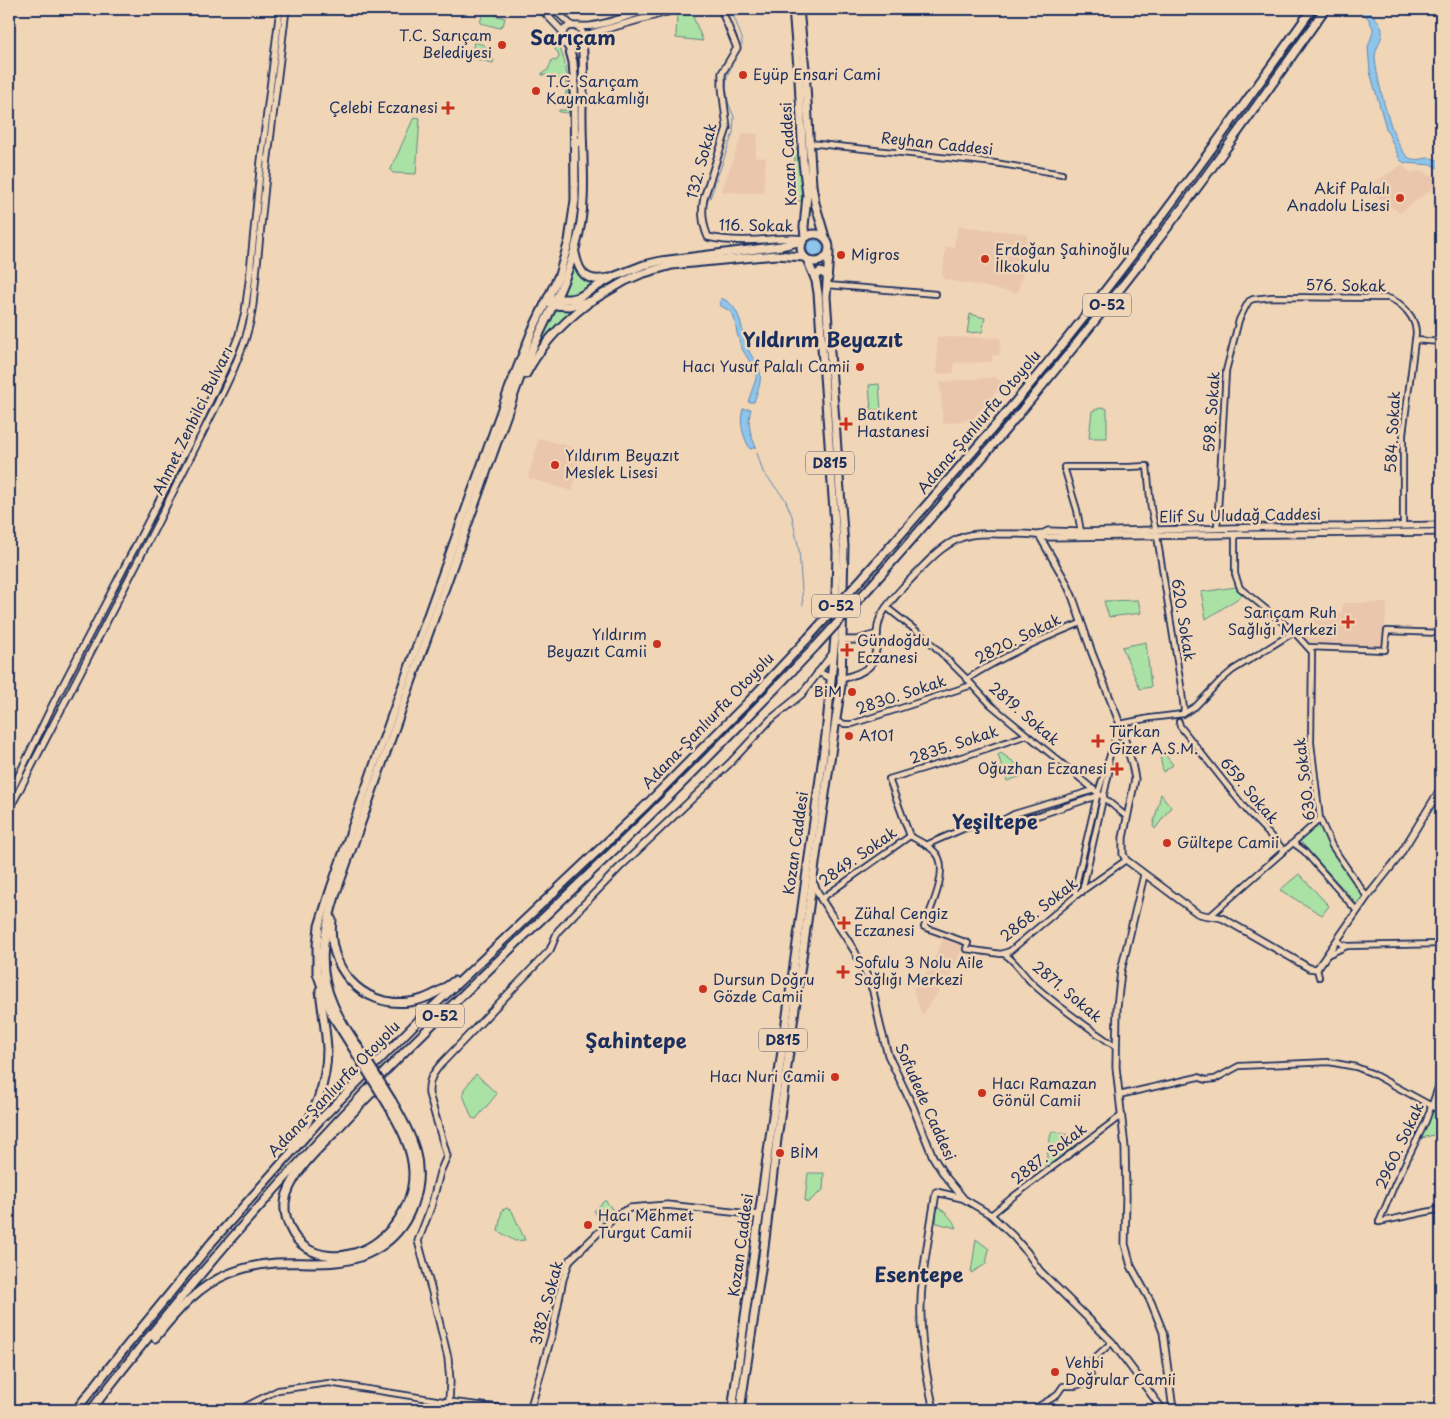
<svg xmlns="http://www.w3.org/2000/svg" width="1450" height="1419" viewBox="0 0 1450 1419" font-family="'Playpen Sans',sans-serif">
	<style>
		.built { fill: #eac6ac }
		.green { fill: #aae1a4; stroke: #628881 }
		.water { fill: #8ec5ec; stroke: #6089b3 }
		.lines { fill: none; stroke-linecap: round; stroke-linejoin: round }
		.stream { stroke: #6089b3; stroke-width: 1 }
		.minor-casing { stroke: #1b2f5e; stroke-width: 8 }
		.major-casing { stroke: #1b2f5e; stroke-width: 9 }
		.highway-casing { stroke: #1b2f5e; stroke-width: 11 }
		.minor { stroke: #f0d5b7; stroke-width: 4.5 }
		.major { stroke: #f0d5b7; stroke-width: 5.5 }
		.highway { stroke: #f0d5b7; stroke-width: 7 }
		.highway-bridge-casing { stroke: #1b2f5e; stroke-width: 11; stroke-linecap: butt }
		.highway-bridge { stroke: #f0d5b7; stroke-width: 7 }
		.poi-dot { fill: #c8321e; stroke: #f0d5b7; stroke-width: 2 }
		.labels { text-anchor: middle; stroke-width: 5; stroke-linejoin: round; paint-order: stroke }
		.shield { fill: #f0d5b7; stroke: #5b6179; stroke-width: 1 }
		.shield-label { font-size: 14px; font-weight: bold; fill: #1b2f5e }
		.poi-label { font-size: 15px; fill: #1b2f5e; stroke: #f0d5b7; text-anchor: start }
		.street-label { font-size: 15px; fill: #1b2f5e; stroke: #f0d5b7 }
		.district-label { font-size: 20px; font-weight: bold; fill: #1b2f5e; stroke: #f0d5b7 }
	</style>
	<rect width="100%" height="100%" fill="#f0d5b7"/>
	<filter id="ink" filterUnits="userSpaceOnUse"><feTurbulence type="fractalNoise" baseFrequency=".02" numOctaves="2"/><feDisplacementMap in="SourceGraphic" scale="10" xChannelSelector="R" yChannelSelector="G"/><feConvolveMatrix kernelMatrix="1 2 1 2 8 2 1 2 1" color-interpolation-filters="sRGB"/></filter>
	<g filter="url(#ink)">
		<g class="built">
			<path d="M743 133 758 134 755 157 766 158 763 193 721 192Z"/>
			<path d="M1402 165 1411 173 1420 171 1425 172 1441 182 1400 213 1365 188Z"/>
			<path d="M958 226 1026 234 1027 237 1024 254 1026 263 1017 293 944 279 942 275 946 247H954Z"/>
			<path d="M937 337 1001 338 999 355 992 356V362L954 363V373L939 374 937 372Z"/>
			<path d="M995 377 1003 383 973 419 943 424 940 382Z"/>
			<path d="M539 438 581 450 572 491 528 478Z"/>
			<path d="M1343 603H1387L1383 646 1309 643 1297 631 1333 607 1334 612H1342Z"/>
			<path d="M943 938 963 946 951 974 922 1015 913 989 932 965Z"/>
		</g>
		<g class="green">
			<path d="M690 9 703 41 676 38 677 13Z"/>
			<path d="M483 12 505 18 503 26 501 25 500 28 480 23Z"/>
			<path d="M474 42 484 45 486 48 491 50 492 59 494 60 493 63 471 58Z"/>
			<path d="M557 43C569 63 568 89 569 112L567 113 559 112V110H566V80L547 77V75H542V73L548 70 552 60 556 61 559 57 558 52 555 50Z"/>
			<path d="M414 117 420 118 416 174 393 173 391 171V169Z"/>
			<path d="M797 148 800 150 802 201H793L795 151Z"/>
			<path d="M574 260 576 265 599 282C585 291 578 296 561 296Z"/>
			<path d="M578 307 552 331 531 360 554 308Z"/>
			<path d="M970 314 985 318 982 332 967 333Z"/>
			<path d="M879 384 881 410H871L869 385Z"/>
			<path d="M1103 407 1107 409V438H1089L1092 411Z"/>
			<path d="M1236 587 1243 595 1206 619 1201 592Z"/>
			<path d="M1138 600 1141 613 1109 617 1104 601Z"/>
			<path d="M1146 642 1151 687 1140 689 1122 647Z"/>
			<path d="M1158 745 1173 765 1163 772Z"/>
			<path d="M1001 753 1028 772V774L1007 781 998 755Z"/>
			<path d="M1161 794 1171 807 1155 829 1153 826Z"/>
			<path d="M1320 825 1327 841 1364 897 1357 904 1300 841Z"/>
			<path d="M1299 874 1329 906 1322 915 1280 890Z"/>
			<path d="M476 1074 497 1094 476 1119 472 1118 463 1095 464 1089Z"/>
			<path d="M1434 1109 1441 1112V1133L1422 1138 1421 1135Z"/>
			<path d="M1054 1131 1068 1135 1074 1146 1045 1168 1051 1133Z"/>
			<path d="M808 1173H824L823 1190 807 1203 805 1200Z"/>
			<path d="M604 1201H606L615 1213 603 1224 594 1211Z"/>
			<path d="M937 1207C946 1212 953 1219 956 1228L937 1223 936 1221Z"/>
			<path d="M507 1208 512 1211 525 1240 515 1241 498 1231 502 1210Z"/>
			<path d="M976 1239 989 1249 986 1264 971 1273Z"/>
		</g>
		<g class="water">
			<path d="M1358 9H1367C1372 15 1381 22 1382 30 1383 39 1376 47 1375 56 1375 74 1393 147 1408 157 1414 162 1423 158 1430 158 1434 159 1438 160 1441 161V169L1432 165 1405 163 1400 160 1386 128 1370 72 1368 47 1373 32V28L1368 18Z"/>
			<circle cx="815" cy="248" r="8"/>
			<path d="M721 298C744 307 740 333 749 351 752 358 759 364 760 372 762 382 757 392 754 402H748L756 379V372L741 347 737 333 734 317 730 311 721 306 720 303Z"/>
			<path d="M743 409H751C747 423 750 434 756 447L750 449C743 436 739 423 743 409Z"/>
		</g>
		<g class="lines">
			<g class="stream">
				<path d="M731 9 742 38V45"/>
				<path d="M710 198 733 133 734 117 728 102 726 88 727 76 731 68"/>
				<path d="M757 453 763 472 785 499 792 516 799 550 803 605"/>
			</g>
			<defs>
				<g id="minor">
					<path d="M809 143 995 163 1062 174"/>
					<path d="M827 285 936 294"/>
					<path d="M1415 340 1441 342"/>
					<path d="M1217 529 1226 371 1239 320 1246 306 1249 301 1253 299 1272 297 1388 298C1402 302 1416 318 1416 333L1403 434V526"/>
					<path d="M1081 532 1077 510 1064 467H1129L1147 466 1151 509 1157 536 1181 686 1184 709 1183 714"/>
					<path d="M1235 534V574L1240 588 1294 632 1312 652 1311 743 1320 819 1332 846 1367 897"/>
					<path d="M886 607 928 640 967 679 991 705 1127 817"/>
					<path d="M1309 647 1385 650 1387 631 1441 633"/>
					<path d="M967 679C1003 656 1041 639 1081 623"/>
					<path d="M837 722 845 724H852L972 685"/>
					<path d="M1179 722 1180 726 1248 812 1284 850"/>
					<path d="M1001 821 1006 823 1040 815 1097 796"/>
					<path d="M910 836C919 841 933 847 938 856 948 874 930 910 924 927L968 943 966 949 1001 954 1010 951 1078 894 1126 860"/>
					<path d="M910 836 889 779 968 755 1027 735"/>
					<path d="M1293 843 1304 851 1357 911"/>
					<path d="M926 845 963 829 984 823 1001 821 1014 814 1094 790"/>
					<path d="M1082 892 1110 768 1109 760"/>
					<path d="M1078 894 1075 891 1076 885 1097 796 1120 724 1150 718 1183 714 1196 706 1220 681 1233 670 1294 632"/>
					<path d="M821 899 910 836"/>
					<path d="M1210 916 1320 819"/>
					<path d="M1347 946 1441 944"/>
					<path d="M1004 954C1016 961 1023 975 1033 984 1058 1007 1088 1027 1116 1047"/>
					<path d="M1327 955 1347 946 1341 944 1338 940"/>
					<path d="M1317 969 1319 977"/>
					<path d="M1119 1095 1198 1077 1206 1080 1215 1079 1239 1066 1329 1062 1356 1067 1371 1073 1441 1111"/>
					<path d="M991 1215 1014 1196 1122 1115"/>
					<path d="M1379 1222 1395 1184 1426 1121 1441 1079"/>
					<path d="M1379 1222 1441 1209"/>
					<path d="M238 1410 278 1390 329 1383 449 1402"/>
					<path d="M1032 1410 1056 1396 1063 1386H1075L1092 1381 1088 1364 1112 1342"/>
				</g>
				<g id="major">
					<path d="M541 9 563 32"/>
					<path d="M554 9 572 26"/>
					<path d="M721 9 737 48 722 73V87L727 128 704 198C701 211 703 226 708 237 729 242 751 241 772 239 783 239 793 237 804 239"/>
					<path d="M578 27C590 37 579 53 567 46 560 42 560 31 568 27 572 25 584 27 591 26 611 23 630 15 650 9"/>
					<path d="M583 36 592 33 678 9"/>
					<path d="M1039 535 1066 582 1073 598 1092 653 1120 724 1132 764 1135 779 1123 838V854L1126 860 1197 913C1206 917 1215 915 1224 919L1292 958 1309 968 1317 969 1367 897 1398 858 1441 788"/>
					<path d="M1039 535 1048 531 1081 532 1272 527H1344L1441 525"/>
					<path d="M841 640H857L877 634"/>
					<path d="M818 672 831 678"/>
					<path d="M842 679C869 670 876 668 877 638 877 631 878 623 881 616 887 604 898 593 907 583 925 565 943 541 970 535 982 533 996 534 1008 534 1020 534 1034 533 1046 537L1441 532"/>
					<path d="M9 796 53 704 195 432 231 355 239 335 245 312 249 282 261 161 280 9"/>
					<path d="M9 810 154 530 218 402 234 368 245 340 250 322 253 304 267 165 286 9"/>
					<path d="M1144 875 1121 971 1117 1007 1116 1067 1125 1148 1126 1196 1125 1244 1131 1266 1151 1302 1163 1332 1173 1410"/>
					<path d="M813 882 821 899 854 950 867 976 873 991 880 1025 888 1055 913 1107 933 1157 945 1176 964 1199 991 1215 1013 1236 1027 1252 1040 1271 1112 1342 1163 1410"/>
					<path d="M516 1410 449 1402 450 1381 448 1358 432 1292 418 1241 431 1207 440 1172 447 1156 429 1094C428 1080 433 1073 442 1063L550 950 558 931 619 868 730 763 770 720 802 694 833 653"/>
					<path d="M530 1410 552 1334 563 1279 570 1260 618 1214 630 1208 667 1205 759 1215"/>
					<path d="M934 1410C924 1366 917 1321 923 1276 926 1248 932 1220 936 1192L962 1198"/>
				</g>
				<g id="highway">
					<path d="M793 9 799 79 803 162 807 195 804 227 805 237"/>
					<path d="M799 9 805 69 812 185 815 203 825 237"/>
					<circle cx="815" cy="248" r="14"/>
					<path d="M575 253C579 273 586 283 608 278"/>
					<path d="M815 278 816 275 820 272 825 274 828 278"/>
					<path d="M553 299H570L579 297 613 277 644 265 661 261 781 246 802 241"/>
					<path d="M550 303 553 305 569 306 591 301 625 281 641 274 672 265 776 255 804 257"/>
					<path d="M526 374C541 345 561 324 587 304"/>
					<path d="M865 575C926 506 987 437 1045 366 1139 251 1226 130 1312 9"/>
					<path d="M870 587C956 490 1040 391 1120 289 1192 198 1259 103 1325 9"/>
					<path d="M332 920C326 966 361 1008 409 1002 426 1000 441 991 454 981"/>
					<path d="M361 1051C351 1036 340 1021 333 1004 315 965 325 928 337 890L522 372C540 329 564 290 576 245 589 201 581 153 582 108 583 86 585 65 582 43"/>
					<path d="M357 1055 332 1015 317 973V945L319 926 331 888 372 771 509 389 532 331 559 275 569 241 575 200 574 77 573 62 569 47"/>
					<path d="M380 1084C364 1101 348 1117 333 1134 316 1151 295 1171 287 1194 283 1205 285 1217 290 1228 305 1263 351 1262 378 1241 399 1226 414 1198 413 1172 412 1147 400 1126 388 1105"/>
					<path d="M292 1146C313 1118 327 1085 327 1049 326 1029 322 1010 320 990"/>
					<path d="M155 1338C176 1313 196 1287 228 1274 243 1268 259 1264 276 1263 296 1262 316 1264 336 1262 371 1259 402 1238 413 1204 427 1164 412 1135 392 1101"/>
					<path d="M76 1410 112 1364 212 1242 320 1120 421 1018 643 808 750 700 808 638"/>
					<path d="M91 1410C177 1298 270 1191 368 1089 439 1015 514 946 588 875 666 801 742 724 816 646"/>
					<path d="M732 1410 826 735 835 637 837 552 818 293 816 281 807 259"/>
					<path d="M740 1410 763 1256 777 1139 817 849 841 685 844 546 826 297 829 253"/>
				</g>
			</defs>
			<use href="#minor" class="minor-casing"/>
			<use href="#major" class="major-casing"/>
			<use href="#highway" class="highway-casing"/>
			<use href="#minor" class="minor"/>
			<use href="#major" class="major"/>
			<use href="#highway" class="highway"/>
			<defs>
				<g id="highway-bridge">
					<path d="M808 638 865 575"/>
					<path d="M816 646 870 587"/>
					<path d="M361 1051 392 1101"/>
					<path d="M357 1055 388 1105"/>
				</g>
			</defs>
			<use href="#highway-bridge" class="highway-bridge-casing"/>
			<use href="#highway-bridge" class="highway-bridge"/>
		</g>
	</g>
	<g class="poi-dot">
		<circle cx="502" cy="45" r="5"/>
		<circle cx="743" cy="75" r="5"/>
		<circle cx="536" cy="91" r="5"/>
		<path d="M445.5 100.5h5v5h5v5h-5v5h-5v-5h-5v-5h5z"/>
		<circle cx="1400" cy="198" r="5"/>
		<circle cx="841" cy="255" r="5"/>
		<circle cx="985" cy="259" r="5"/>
		<circle cx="860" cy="367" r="5"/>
		<path d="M843.5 416.5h5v5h5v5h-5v5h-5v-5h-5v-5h5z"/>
		<circle cx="555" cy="465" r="5"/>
		<path d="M1345.5 614.5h5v5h5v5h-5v5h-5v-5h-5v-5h5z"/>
		<circle cx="657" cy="644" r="5"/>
		<path d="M844.5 642.5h5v5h5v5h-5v5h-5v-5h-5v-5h5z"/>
		<circle cx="852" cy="692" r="5"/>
		<circle cx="849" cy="736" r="5"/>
		<path d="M1095.5 733.5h5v5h5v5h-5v5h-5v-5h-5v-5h5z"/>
		<path d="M1114.5 761.5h5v5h5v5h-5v5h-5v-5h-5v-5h5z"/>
		<circle cx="1167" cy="843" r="5"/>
		<path d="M841.5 915.5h5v5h5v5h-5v5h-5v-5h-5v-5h5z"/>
		<path d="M840.5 964.5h5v5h5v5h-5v5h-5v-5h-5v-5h5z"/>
		<circle cx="703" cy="989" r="5"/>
		<circle cx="835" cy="1077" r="5"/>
		<circle cx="982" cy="1093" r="5"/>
		<circle cx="780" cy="1153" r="5"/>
		<circle cx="588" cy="1225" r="5"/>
		<circle cx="1055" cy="1372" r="5"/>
	</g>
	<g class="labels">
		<g class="shield">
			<rect x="1083" y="293.5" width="48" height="23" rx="4"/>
			<rect x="806" y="451.5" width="48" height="23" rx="4"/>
			<rect x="812" y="594.5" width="48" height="23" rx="4"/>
			<rect x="416" y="1004.5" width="48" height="23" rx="4"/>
			<rect x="759" y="1028.5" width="48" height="23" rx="4"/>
		</g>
		<g class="shield-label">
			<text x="1107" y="310">O-52</text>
			<text x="830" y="468">D815</text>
			<text x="836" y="611">O-52</text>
			<text x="440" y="1021">O-52</text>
			<text x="783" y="1045">D815</text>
		</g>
		<g class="poi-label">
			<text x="492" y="41" text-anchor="end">T.C. Sarıçam<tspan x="492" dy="17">Belediyesi</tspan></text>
			<text x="753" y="80">Eyüp Ensari Cami</text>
			<text x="546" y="87">T.C. Sarıçam<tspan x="546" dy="17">Kaymakamlığı</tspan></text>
			<text x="438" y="113" text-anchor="end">Çelebi Eczanesi</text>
			<text x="1390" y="194" text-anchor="end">Akif Palalı<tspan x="1390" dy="17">Anadolu Lisesi</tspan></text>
			<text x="995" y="255">Erdoğan Şahinoğlu<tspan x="995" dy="17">İlkokulu</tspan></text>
			<text x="851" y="260">Migros</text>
			<text x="850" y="372" text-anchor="end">Hacı Yusuf Palalı Camii</text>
			<text x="857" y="420">Batıkent<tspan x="857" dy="17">Hastanesi</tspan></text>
			<text x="565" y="461">Yıldırım Beyazıt<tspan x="565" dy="17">Meslek Lisesi</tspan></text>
			<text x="1337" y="618" text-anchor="end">Sarıçam Ruh<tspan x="1337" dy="17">Sağlığı Merkezi</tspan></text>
			<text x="647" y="640" text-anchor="end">Yıldırım<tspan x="647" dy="17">Beyazıt Camii</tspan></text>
			<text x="857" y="646">Gündoğdu<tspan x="857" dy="17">Eczanesi</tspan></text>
			<text x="842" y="697" text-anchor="end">BiM</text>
			<text x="1109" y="737">Türkan<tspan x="1109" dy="17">Gizer A.S.M.</tspan></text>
			<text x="859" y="741">A101</text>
			<text x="1107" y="774" text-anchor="end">Oğuzhan Eczanesi</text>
			<text x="1177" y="848">Gültepe Camii</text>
			<text x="854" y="919">Zühal Cengiz<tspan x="854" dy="17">Eczanesi</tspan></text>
			<text x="854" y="968">Sofulu 3 Nolu Aile<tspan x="854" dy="17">Sağlığı Merkezi</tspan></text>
			<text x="713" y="985">Dursun Doğru<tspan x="713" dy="17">Gözde Camii</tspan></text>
			<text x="825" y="1082" text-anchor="end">Hacı Nuri Camii</text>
			<text x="992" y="1089">Hacı Ramazan<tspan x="992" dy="17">Gönül Camii</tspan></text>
			<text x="790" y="1158">BİM</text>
			<text x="598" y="1221">Hacı Mehmet<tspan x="598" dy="17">Turgut Camii</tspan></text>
			<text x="1065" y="1368">Vehbi<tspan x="1065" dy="17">Doğrular Camii</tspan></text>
		</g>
		<g class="street-label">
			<text transform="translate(937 144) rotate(6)" y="5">Reyhan Caddesi</text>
			<text transform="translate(789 154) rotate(-93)" y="5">Kozan Caddesi</text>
			<text transform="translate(702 161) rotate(-75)" y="5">132. Sokak</text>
			<text transform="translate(756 226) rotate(1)" y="5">116. Sokak</text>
			<text transform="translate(1346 286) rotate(1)" y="5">576. Sokak</text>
			<text transform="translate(1212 412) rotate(-86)" y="5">598. Sokak</text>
			<text transform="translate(193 421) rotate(-64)" y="5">Ahmet Zenbilci Bulvarı</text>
			<text transform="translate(979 422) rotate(-50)" y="5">Adana-Şanlıurfa Otoyolu</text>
			<text transform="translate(1393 432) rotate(-87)" y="5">584. Sokak</text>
			<text transform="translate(1240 516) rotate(-1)" y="5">Elif Su Uludağ Caddesi</text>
			<text transform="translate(1183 620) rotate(81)" y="5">620. Sokak</text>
			<text transform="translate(1018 639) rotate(-26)" y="5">2820. Sokak</text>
			<text transform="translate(901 695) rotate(-18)" y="5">2830. Sokak</text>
			<text transform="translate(1024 714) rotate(41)" y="5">2819. Sokak</text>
			<text transform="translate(708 721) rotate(-46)" y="5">Adana-Şanlıurfa Otoyolu</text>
			<text transform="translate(954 745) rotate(-18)" y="5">2835. Sokak</text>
			<text transform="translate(1305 779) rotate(-97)" y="5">630. Sokak</text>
			<text transform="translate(1249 791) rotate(50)" y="5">659. Sokak</text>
			<text transform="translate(796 843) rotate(-82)" y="5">Kozan Caddesi</text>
			<text transform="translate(858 857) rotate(-35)" y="5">2849. Sokak</text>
			<text transform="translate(1039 910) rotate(-38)" y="5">2868. Sokak</text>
			<text transform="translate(1067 992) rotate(40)" y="5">2871. Sokak</text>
			<text transform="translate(334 1089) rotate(-46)" y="5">Adana-Şanlıurfa Otoyolu</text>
			<text transform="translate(925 1102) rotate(66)" y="5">Sofudede Caddesi</text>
			<text transform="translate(1400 1146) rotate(-65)" y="5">2960. Sokak</text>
			<text transform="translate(1049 1154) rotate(-37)" y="5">2887. Sokak</text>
			<text transform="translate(741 1245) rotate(-82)" y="5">Kozan Caddesi</text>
			<text transform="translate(547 1303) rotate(-75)" y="5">3182. Sokak</text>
		</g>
		<g class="district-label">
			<text x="573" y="45">Sarıçam</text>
			<text x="823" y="347">Yıldırım Beyazıt</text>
			<text x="995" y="829">Yeşiltepe</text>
			<text x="636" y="1048">Şahintepe</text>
			<text x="919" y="1282">Esentepe</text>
		</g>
	</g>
	<rect width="1450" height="1419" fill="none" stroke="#f0d5b7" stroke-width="30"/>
	<rect x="15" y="15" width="1420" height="1389" fill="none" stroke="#1b2f5e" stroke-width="2" filter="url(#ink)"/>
</svg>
